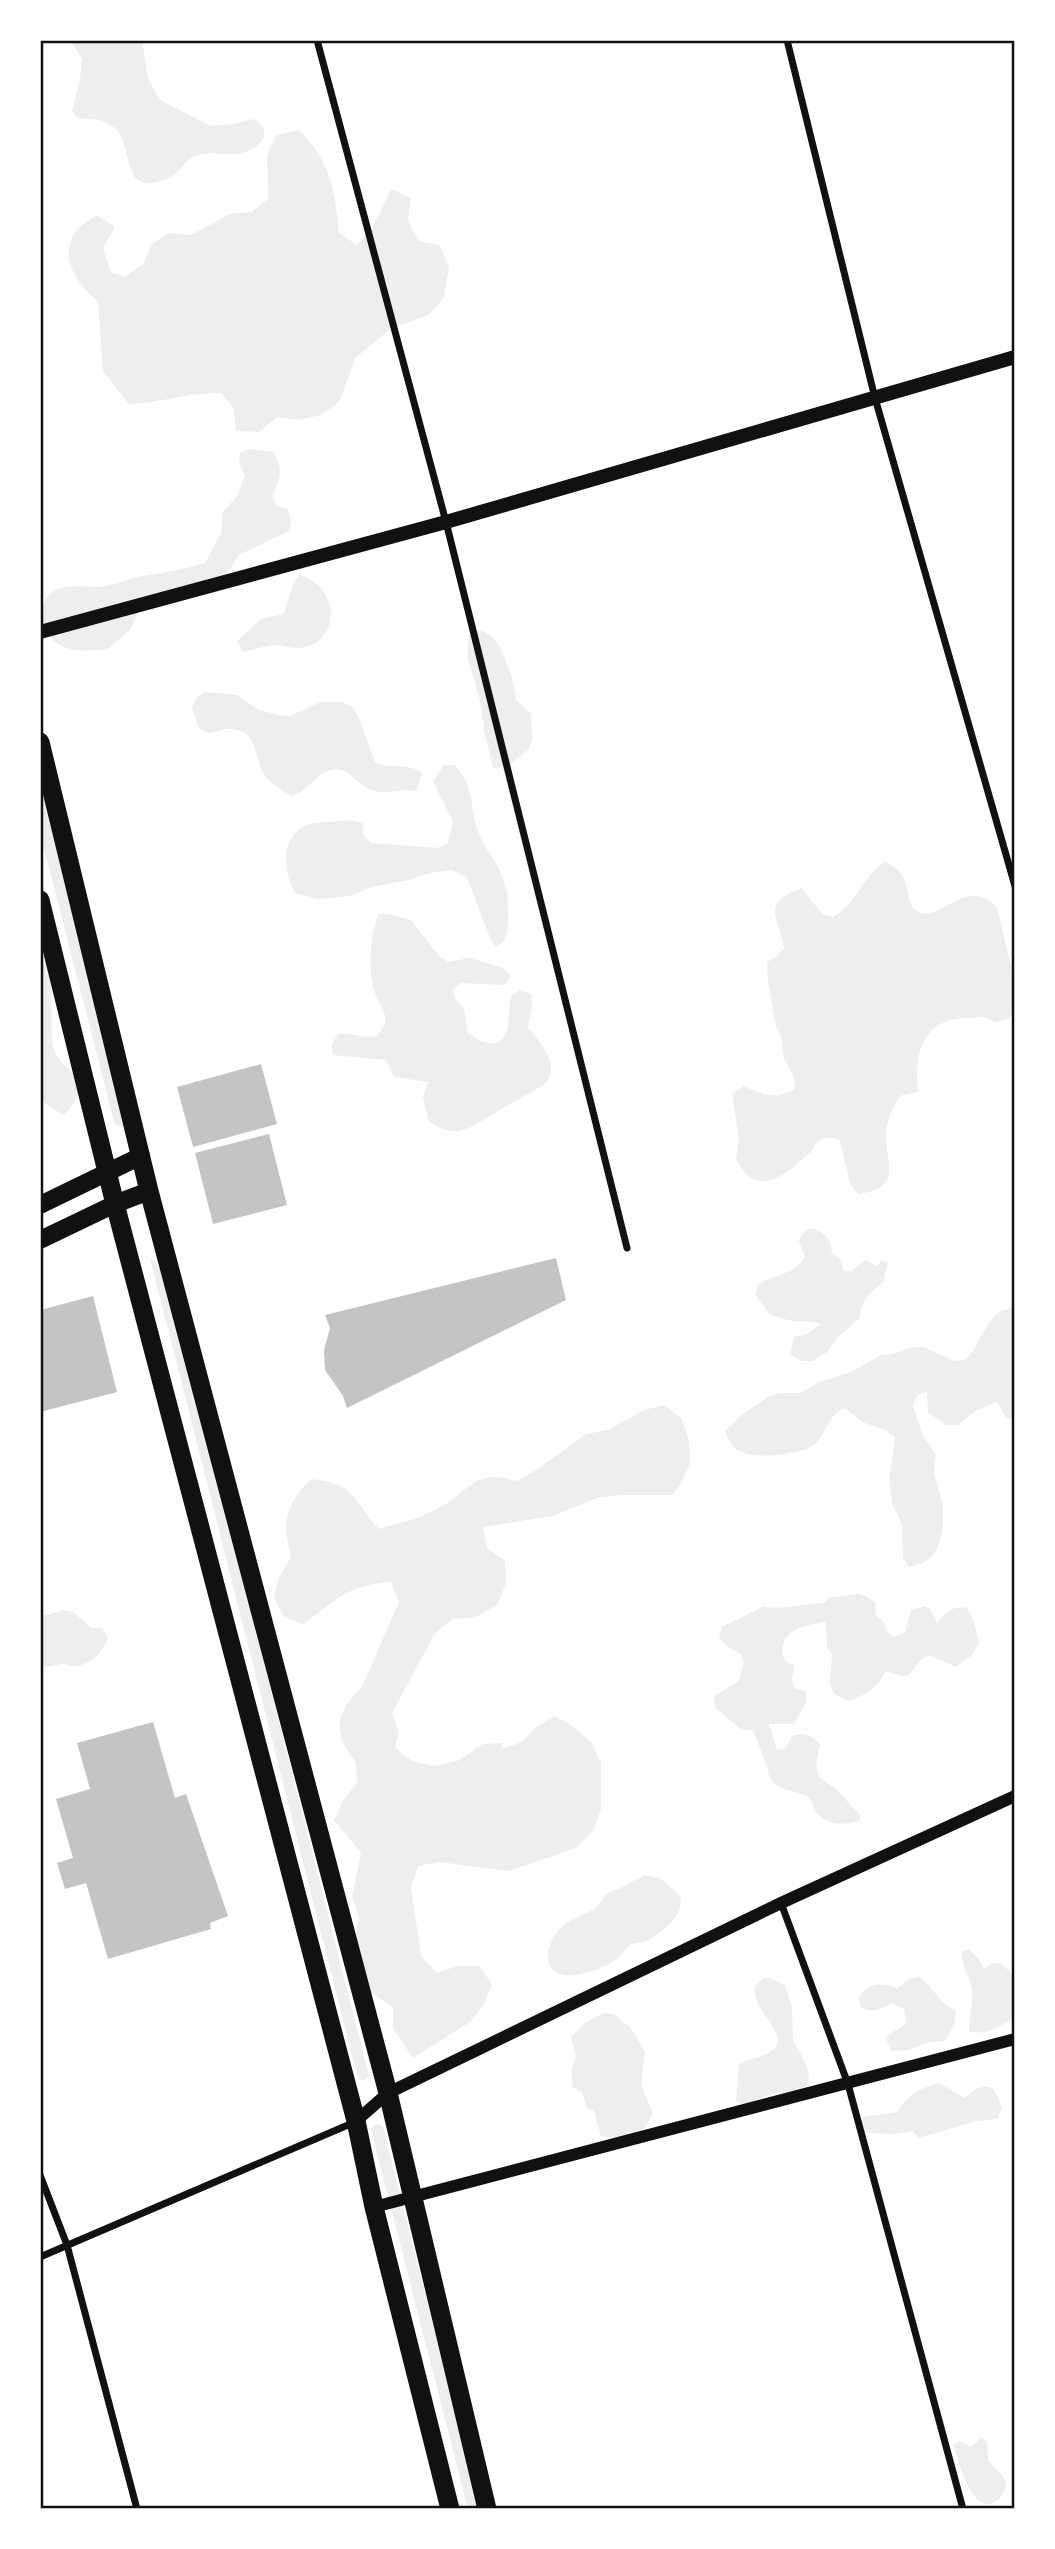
<svg xmlns="http://www.w3.org/2000/svg" width="1055" height="2549" viewBox="0 0 1055 2549" font-family="'Space Grotesk',sans-serif">
	<style>
		.green { fill: #eee }
		.building { fill: #c4c4c4 }
		.lines { fill: none; stroke-linecap: round; stroke-linejoin: round }
		.minor { stroke: #111; stroke-width: 7 }
		.tertiary { stroke: #111; stroke-width: 12 }
		.secondary { stroke: #111; stroke-width: 14 }
		.primary { stroke: #111; stroke-width: 18 }
		.trunk { stroke: #111; stroke-width: 19 }
		.neatline { fill: none; stroke: #111; stroke-width: 2.5 }
	</style>
	<rect width="100%" height="100%" fill="#fff"/>
	<g class="green">
		<path d="M70 40H142L148 79 160 100 211 126 233 124 254 119 263 126 265 137C241 168 215 144 191 158 185 161 182 169 176 173 169 179 150 186 141 182 117 171 142 115 78 119L72 111 80 79 82 59Z"/>
		<path d="M299 130C332 163 334 189 339 233L357 245 372 229 391 189 411 198 408 219 418 241 439 245 449 266 444 298 428 315 389 330 355 358 340 401 321 415 299 420 277 417 259 432 236 431 234 409 221 393C189 392 160 403 129 404L103 371 98 302C77 283 56 256 78 229 83 223 91 219 96 215L115 227 103 248 111 272 125 277 143 264 152 244 169 233 191 235 230 214 251 212 268 199 267 156 276 135Z"/>
		<path d="M250 449 273 452C284 469 280 479 272 496L277 507 288 509 291 520 289 531 239 555 219 586 140 608 130 630 108 649C93 650 75 653 61 646 40 635 34 600 58 589 73 583 90 589 105 586 118 584 129 578 142 576 163 573 184 569 205 563L221 533 223 512 238 495 245 475 239 463 240 452Z"/>
		<path d="M300 575C314 579 325 589 329 604 336 627 321 648 296 648 289 648 282 645 275 645 264 646 253 650 243 652L237 641 261 619 283 614C290 601 289 586 300 575Z"/>
		<path d="M482 630 493 638 501 649 511 674 516 700 530 713 533 739 528 750 509 765 493 769 484 729 480 700 467 655 469 633Z"/>
		<path d="M205 692 237 695 257 709 278 715 290 716 320 702H342L352 707 358 716 375 762C390 771 407 761 422 773L416 791C400 788 383 797 367 788 354 781 346 764 328 771 313 776 309 791 292 796 283 791 271 784 265 776 252 757 261 727 225 729 219 730 214 733 209 733L199 728 192 708 196 698Z"/>
		<path d="M444 765H454C473 781 470 806 477 829 482 845 493 856 500 871 509 891 511 920 505 940L496 947 490 938 467 877 452 870 430 873 408 880 371 887 351 896 317 899 295 893C283 873 280 835 307 825 313 822 322 823 329 822 341 821 350 819 362 823L363 834 371 843 438 848 448 843 453 822 433 781Z"/>
		<path d="M40 785 126 1122 123 1127 115 1125 40 833Z"/>
		<path d="M885 862C909 872 904 885 912 907 913 908 920 913 922 913 944 918 966 877 997 907L1015 983 1014 1013 1006 1020 995 1022C982 1014 982 1018 968 1018 922 1018 914 1053 918 1092L902 1095C893 1105 886 1121 886 1135 886 1163 903 1189 858 1194L850 1184 840 1140C832 1138 826 1136 819 1141 813 1145 816 1145 812 1150 799 1164 769 1192 750 1177 744 1173 740 1165 736 1160L739 1138 732 1094 744 1086C763 1095 775 1100 795 1089L794 1078 784 1058 781 1036 776 1026 768 983 767 962 776 957 784 948C778 914 760 904 802 888L822 914 833 917C856 904 863 876 885 862Z"/>
		<path d="M378 914H389L411 920 439 956 448 962 470 958 503 968 511 976 505 985 461 983 452 990 456 1000 464 1008 467 1032C477 1040 484 1044 498 1043 514 1028 506 1016 511 996L520 990 531 994 532 1005 528 1027C540 1044 562 1063 545 1084L469 1128C453 1134 442 1131 428 1121L423 1097 428 1082 394 1077 386 1060 333 1055 332 1044 338 1034C351 1032 363 1039 377 1036 382 1030 386 1024 385 1016 384 1009 379 1002 376 996 367 970 370 940 378 914Z"/>
		<path d="M40 955C64 983 40 1038 61 1062 65 1067 72 1072 78 1076 80 1093 76 1105 63 1115L40 1100Z"/>
		<path d="M810 1228C825 1232 831 1238 832 1254L840 1259 844 1271H851L866 1260 877 1267 881 1260 888 1262 884 1281 868 1295 862 1305 859 1319 836 1339 827 1352 812 1361H801L790 1354 794 1337 807 1334 821 1324C808 1319 804 1323 792 1321 785 1320 778 1316 770 1315L756 1296 758 1285C774 1274 792 1276 805 1257L799 1241 802 1234Z"/>
		<path d="M150 1258 165 1273 369 2076 363 2081 358 2079Z"/>
		<path d="M1015 1306V1419H1007L997 1402 976 1411 958 1425H946L928 1412 927 1391 917 1395 913 1405 923 1436 936 1455C931 1474 938 1484 942 1502 945 1519 943 1548 929 1559 923 1564 916 1565 909 1567L903 1558 902 1524 892 1504 889 1481 895 1437 885 1430 862 1422 844 1408C825 1420 829 1429 817 1442 805 1456 752 1460 737 1450 731 1446 728 1438 725 1431L741 1416 767 1397 779 1393H800L820 1382 851 1372 881 1355 892 1354 912 1347H924L954 1361 965 1360 973 1351 989 1323 997 1313Z"/>
		<path d="M664 1405 682 1419 689 1441 690 1464 680 1485 672 1495H620L597 1498 553 1516 483 1527 487 1548 505 1561 506 1584 497 1605 476 1617 453 1619 435 1633 392 1713 399 1732 395 1748 412 1761 435 1766 457 1761 483 1744 503 1743 501 1749 522 1742 536 1727 555 1716 575 1728 592 1743 601 1763V1809L593 1831 576 1848 509 1871 439 1862 418 1866 411 1887 421 1956 437 1973 457 1966H479L492 1984 484 2004 470 2022 413 2058 393 2028V2007L356 1983 355 1939 359 1918 352 1896 361 1853 334 1820 344 1799 358 1782 355 1761 342 1742 339 1722 348 1702 362 1687 399 1602 391 1582C348 1585 337 1599 304 1624L284 1617 274 1597 279 1578 291 1557C282 1523 285 1504 311 1479 358 1485 351 1498 379 1529 399 1523 419 1519 437 1509 470 1492 472 1468 516 1481L535 1471 586 1434 608 1430 644 1410Z"/>
		<path d="M858 1594 866 1596 875 1603 876 1616 884 1622 886 1629 893 1637 905 1632 911 1610 924 1606 931 1609 937 1623C946 1613 952 1605 967 1608L974 1622 979 1643 972 1655 956 1667 931 1656 924 1657 907 1676H900L886 1671C877 1689 867 1694 849 1701L834 1694 830 1684 832 1654 827 1647 826 1621C816 1624 796 1626 789 1635 779 1645 779 1663 795 1665L792 1678 794 1688 806 1691V1703L794 1724H769L777 1750 786 1748 792 1736C806 1732 810 1735 820 1744L816 1765 819 1777 836 1789 860 1815V1820C844 1826 824 1826 815 1810 812 1804 811 1799 806 1796 792 1790 768 1789 768 1769L753 1730 741 1729 715 1708 714 1696 739 1681 744 1662 741 1654 731 1649 719 1638 722 1627 764 1606C774 1611 810 1603 825 1603L828 1598Z"/>
		<path d="M63 1610 73 1612 91 1628H102L108 1638C103 1652 90 1666 74 1666 70 1666 66 1664 62 1664 53 1665 50 1669 40 1665V1617Z"/>
		<path d="M644 1875 660 1878 680 1896C685 1915 663 1932 648 1940 643 1943 637 1942 632 1944 626 1947 622 1955 617 1959 602 1970 552 1989 548 1959 546 1951 553 1936 559 1930 570 1917 588 1916 599 1904 603 1900 605 1895 609 1892L619 1889Z"/>
		<path d="M969 1949 978 1958 984 1969 992 1963H1001L1015 1977V2017C1002 2025 983 2037 969 2031 968 2016 975 2000 971 1985 968 1971 962 1969 962 1952Z"/>
		<path d="M919 1977 928 1984 943 2003 956 2011 955 2023 945 2041 929 2042 908 2050 892 2051 886 2039C892 2030 899 2030 906 2023L904 2009 892 2003C879 2008 876 2014 861 2007L858 1998C869 1983 880 1982 897 1988L909 1979Z"/>
		<path d="M764 1978H771L785 1985 792 2008 793 2040 805 2062 809 2076 808 2085 794 2092 774 2093 744 2105 736 2101 739 2064C749 2058 762 2058 771 2051 794 2035 749 2009 755 1986Z"/>
		<path d="M604 2013 615 2015 631 2028 645 2052 641 2085 653 2113 642 2133 618 2139 601 2136 594 2111 587 2108 582 2092 573 2088 571 2072 576 2057 571 2037 585 2023Z"/>
		<path d="M939 2083 965 2098C977 2089 979 2083 994 2089L1002 2108 997 2119 976 2121 919 2138 912 2131 895 2134 869 2133 862 2125 863 2117 897 2112C908 2094 919 2089 939 2083Z"/>
		<path d="M378 2124 383 2127 480 2509H468L371 2130 374 2125Z"/>
		<path d="M981 2438 987 2442C988 2447 987 2454 988 2459 991 2469 1006 2472 1006 2486 1006 2491 1002 2496 998 2500 972 2520 958 2459 953 2444L960 2441 971 2447Z"/>
	</g>
	<g class="building">
		<path d="M261 1064 277 1124 193 1147 177 1087Z"/>
		<path d="M269 1134 287 1205 213 1224 195 1153Z"/>
		<path d="M556 1258 566 1300 347 1408 343 1396 325 1370 324 1350 330 1328 325 1315Z"/>
		<path d="M93 1296 117 1392 40 1412V1310Z"/>
		<path d="M153 1722 175 1798 186 1794 228 1916 210 1923 211 1929 108 1959 86 1883 65 1889 57 1863 73 1858 56 1799 90 1789 77 1743Z"/>
	</g>
	<g class="lines">
		<g class="minor">
			<path d="M317 40 446 522 627 1248"/>
			<path d="M787 40 875 398 1015 886"/>
			<path d="M781 1903 848 2084 963 2509"/>
			<path d="M40 2175 67 2245 137 2509"/>
			<path d="M40 2257 355 2122"/>
		</g>
		<g class="tertiary">
			<path d="M356 2121 388 2093 781 1903 1015 1796"/>
			<path d="M374 2207 1015 2039"/>
		</g>
		<path class="secondary" d="M40 632 446 522 1015 357"/>
		<g class="primary">
			<path d="M40 1205 141 1156"/>
			<path d="M40 1240 115 1204 149 1191"/>
		</g>
		<g class="trunk">
			<path d="M40 742 149 1191 388 2093 487 2509"/>
			<path d="M40 900 115 1204 356 2121 374 2207 450 2509"/>
		</g>
	</g>
	<rect width="1055" height="2549" fill="none" stroke="#ffffff" stroke-width="84"/>
	<rect x="42" y="42" width="971" height="2465" class="neatline"/>
</svg>
